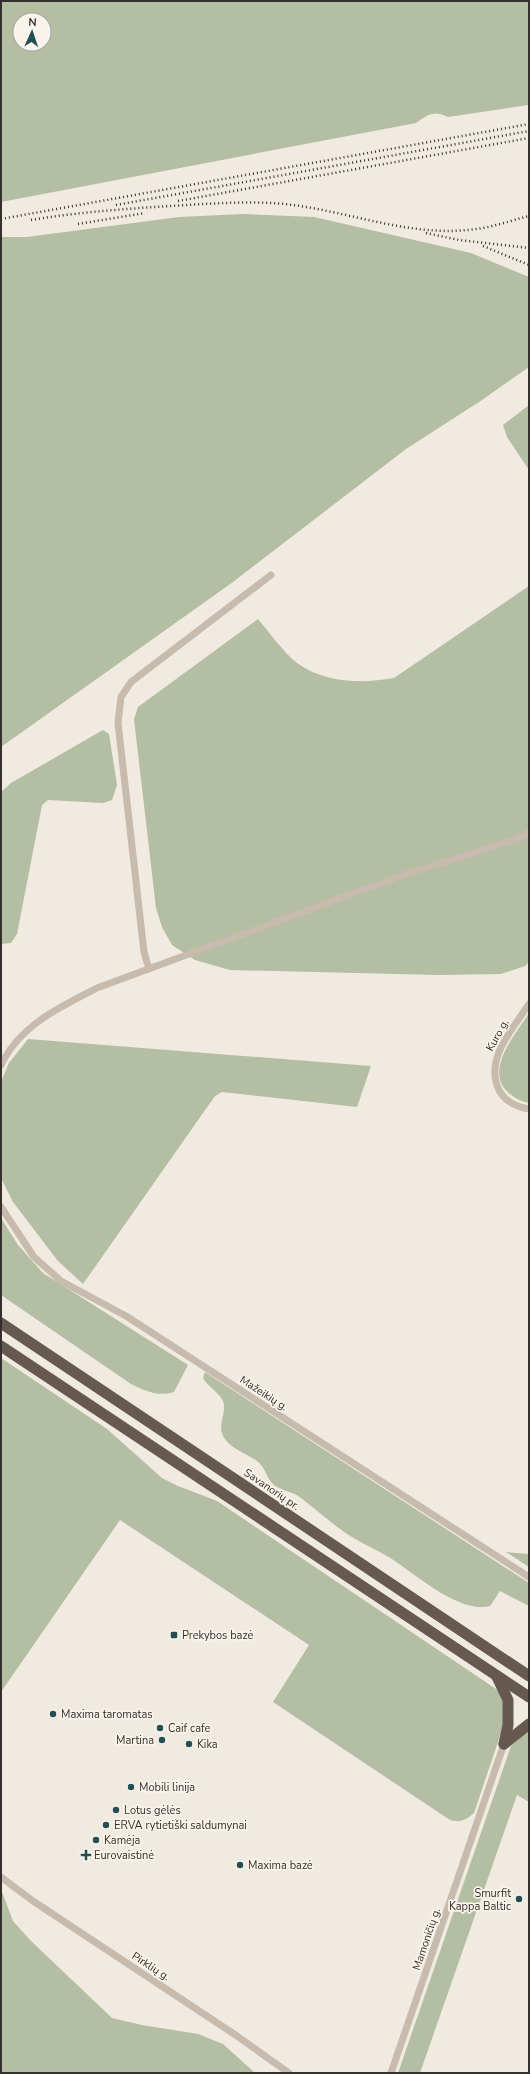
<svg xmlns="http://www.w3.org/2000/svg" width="530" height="2074" viewBox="0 0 530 2074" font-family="'Nunito Sans',sans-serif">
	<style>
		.green { fill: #b3bea2; fill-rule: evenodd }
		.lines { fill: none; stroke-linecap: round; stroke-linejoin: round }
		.minor { stroke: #c7bbad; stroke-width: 7 }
		.trunk { stroke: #665950; stroke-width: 11 }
		.rail { stroke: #372f2b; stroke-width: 2.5; stroke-dasharray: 1 3; stroke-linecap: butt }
		.poi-dot { fill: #254e53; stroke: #f8f4ec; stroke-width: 1.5 }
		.labels { text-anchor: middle; stroke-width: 3.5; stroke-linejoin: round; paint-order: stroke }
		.street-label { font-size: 11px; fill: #372f2b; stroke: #f8f4ec }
		.poi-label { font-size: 11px; fill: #372f2b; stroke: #f8f4ec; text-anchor: start }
	</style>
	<rect width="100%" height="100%" fill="#f0eae0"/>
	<g class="green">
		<path d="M1 1H529V105L448 117C433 110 429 114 416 123L1 202ZM20 20H44V44H20Z"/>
		<path d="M243 214 314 217 471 253 529 277V367L482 400 406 449 233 582 1 747V237H27L179 217Z"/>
		<path d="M529 405V470L507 437 503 425Z"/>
		<path d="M529 586V962L525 966 501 974 438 975 230 970 195 960 172 945 162 927 156 908 134 719 138 707 258 619C269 632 284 653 297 663 324 683 362 684 394 678Z"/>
		<path d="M103 730 109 734 117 785 112 800 103 803 48 800 42 805 17 934 11 943 1 944V792L11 783Z"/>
		<path d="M529 1013V1103C522 1102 515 1098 510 1094 482 1072 516 1034 529 1013Z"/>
		<path d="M28 1039 371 1066 357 1107 222 1092 215 1096 83 1284 58 1261 13 1202 1 1178V1082L9 1063Z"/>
		<path d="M1 1218 18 1245 43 1273 188 1365 174 1392C157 1397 146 1391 131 1384L1 1295Z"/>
		<path d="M1 1358 107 1429 162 1478 178 1486 217 1501 499 1691 503 1697 504 1724 474 1813C466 1820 460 1823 450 1820L273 1702 309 1645 120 1520 1 1692Z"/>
		<path d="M205 1372 529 1583V1606L500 1591 490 1606C460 1614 416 1575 392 1559 379 1551 365 1545 352 1537 334 1526 318 1511 301 1498 294 1492 282 1491 274 1485 266 1478 266 1468 257 1461 247 1454 232 1449 225 1439 215 1426 228 1413 223 1401 219 1392 208 1387 203 1378Z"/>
		<path d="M506 1552 529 1554V1567Z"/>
		<path d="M529 1729V1802L517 1795 420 2073H398L511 1746Z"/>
		<path d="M1 1889 13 1921 31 1941 112 2018 142 2025 198 2034 223 2044 255 2073H1Z"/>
	</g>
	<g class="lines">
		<g class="minor">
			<path d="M149 969 144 952 118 723 121 697 131 682 271 575"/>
			<path d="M529 1004C513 1029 484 1059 499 1090 505 1102 517 1107 529 1109"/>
			<path d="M1 1065C20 1025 60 1007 97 988L406 874 514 840 529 833"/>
			<path d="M1 1207 34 1257 61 1281 126 1316 529 1577"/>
			<path d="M1 1877 33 1901 237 2036 289 2073"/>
			<path d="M391 2073 504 1744"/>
		</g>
		<g class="trunk">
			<path d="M1 1323 529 1676"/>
			<path d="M1 1346 529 1697"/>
			<path d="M497 1677 508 1700V1725L504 1744"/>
			<path d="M504 1744 529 1724"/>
		</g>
		<g class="rail">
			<path d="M178 201 529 138"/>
			<path d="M116 205 529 131"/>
			<path d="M1 219 529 124"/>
			<path d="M31 220C72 213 113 210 154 207 193 205 233 201 272 203 341 207 407 239 476 229 494 227 512 220 529 216"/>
			<path d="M78 224 145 213"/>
			<path d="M426 233 459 240 529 248"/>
			<path d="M483 246 529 265"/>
		</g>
	</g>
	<g class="poi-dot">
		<rect x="170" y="1631" width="8" height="8" rx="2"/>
		<circle cx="53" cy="1714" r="4"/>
		<circle cx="160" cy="1728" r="4"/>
		<circle cx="162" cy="1740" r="4"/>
		<circle cx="189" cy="1744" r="4"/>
		<circle cx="131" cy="1787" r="4"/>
		<circle cx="116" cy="1810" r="4"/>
		<circle cx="106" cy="1825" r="4"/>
		<circle cx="96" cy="1840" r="4"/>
		<path d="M84 1849h4v4h4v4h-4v4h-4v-4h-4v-4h4z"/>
		<circle cx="240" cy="1865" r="4"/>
		<circle cx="519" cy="1899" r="4"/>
	</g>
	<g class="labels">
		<g class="street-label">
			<text transform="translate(497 1035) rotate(-61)" y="4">Kuro g.</text>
			<text transform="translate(264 1393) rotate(33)" y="4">Mažeikių g.</text>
			<text transform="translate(272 1489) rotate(34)" y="4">Savanorių pr.</text>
			<text transform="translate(426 1939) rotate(-71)" y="4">Mamoničių g.</text>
			<text transform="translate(151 1966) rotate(33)" y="4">Pirklių g.</text>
		</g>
		<g class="poi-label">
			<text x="182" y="1639">Prekybos bazė</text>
			<text x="61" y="1718">Maxima taromatas</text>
			<text x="168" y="1732">Caif cafe</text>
			<text x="154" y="1744" text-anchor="end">Martina</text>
			<text x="197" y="1748">Kika</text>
			<text x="139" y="1791">Mobili linija</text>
			<text x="124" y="1814">Lotus gėlės</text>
			<text x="114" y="1829">ERVA rytietiški saldumynai</text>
			<text x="104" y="1844">Kamėja</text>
			<text x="94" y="1859">Eurovaistinė</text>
			<text x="248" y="1869">Maxima bazė</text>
			<text x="511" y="1897" text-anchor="end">Smurfit<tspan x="511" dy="13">Kappa Baltic</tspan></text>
		</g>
	</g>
	<rect width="530" height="2074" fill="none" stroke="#372f2b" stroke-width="4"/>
	<g transform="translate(32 32) rotate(3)"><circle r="19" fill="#f8f4ec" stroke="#aba59f"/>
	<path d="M0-3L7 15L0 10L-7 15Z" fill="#254e53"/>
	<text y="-6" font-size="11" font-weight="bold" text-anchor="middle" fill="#372f2b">N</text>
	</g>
</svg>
